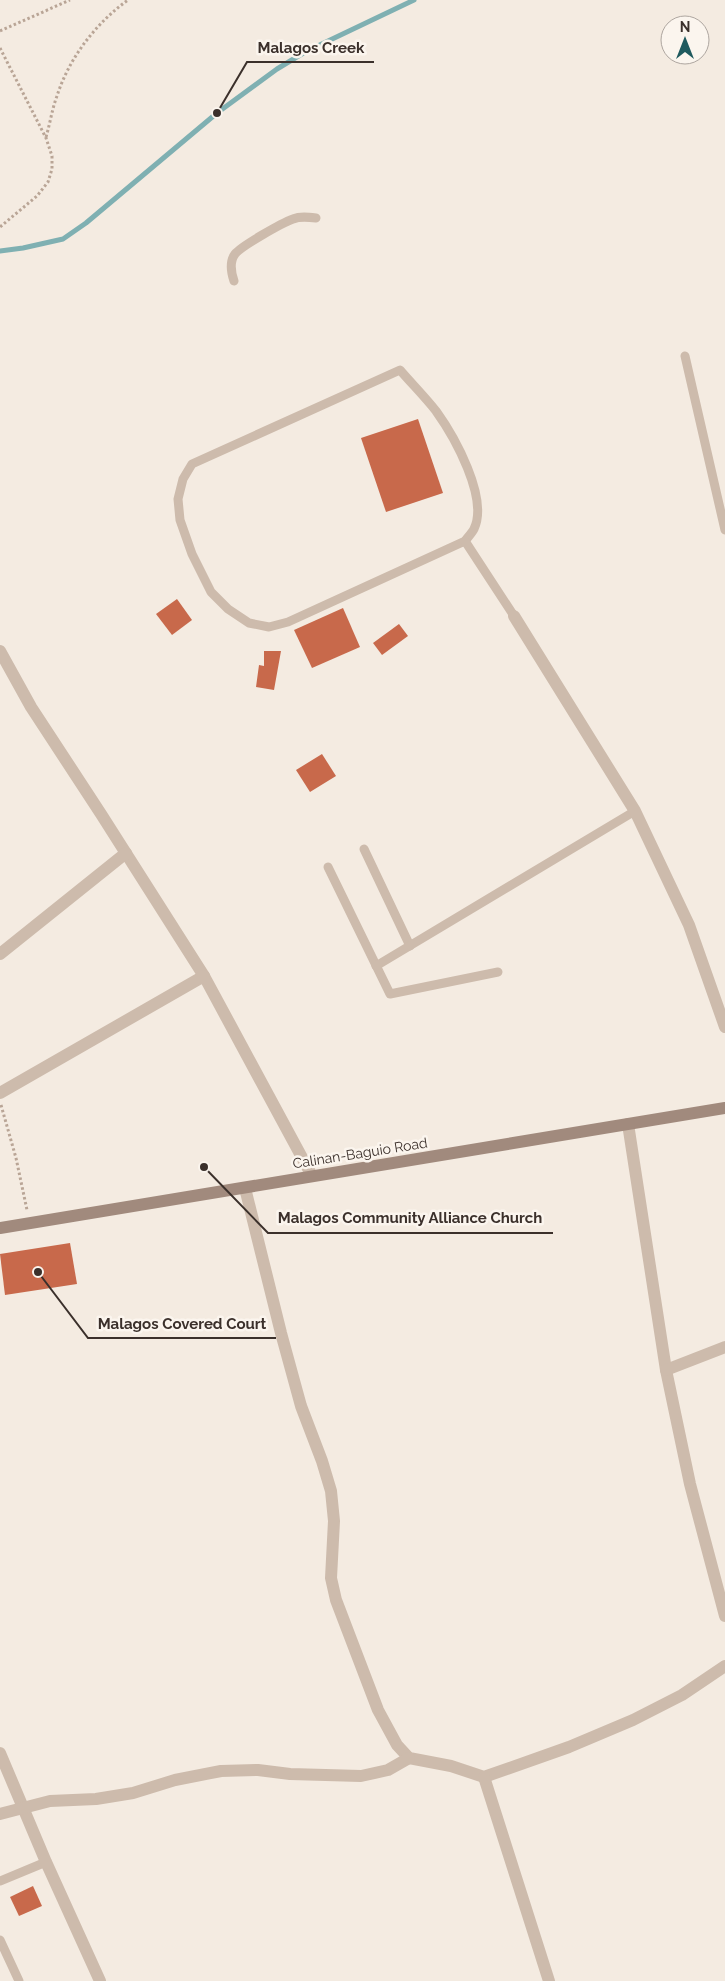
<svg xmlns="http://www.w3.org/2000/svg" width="725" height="1981" viewBox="0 0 725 1981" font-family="Raleway,sans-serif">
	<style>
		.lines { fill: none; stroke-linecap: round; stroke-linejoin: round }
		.stream { stroke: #7fb0b2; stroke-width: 5 }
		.building { fill: #c8694b }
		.path { stroke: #b9a596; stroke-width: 3; stroke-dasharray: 2.5 2.5; stroke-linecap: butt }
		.service { stroke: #cdbbac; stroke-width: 9 }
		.minor { stroke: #cdbbac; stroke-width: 12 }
		.secondary { stroke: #a18a7d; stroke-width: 12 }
		.labels { text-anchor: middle; stroke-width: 5; stroke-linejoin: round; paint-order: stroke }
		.street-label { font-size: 14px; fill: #3b302b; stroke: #fbf5ee }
		.leader { fill: none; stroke: #3b302b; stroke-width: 2 }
		.callout-dot { fill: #3b302b; stroke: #fbf5ee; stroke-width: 2 }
		.callout-label { font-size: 15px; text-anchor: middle; font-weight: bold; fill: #3b302b; stroke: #fbf5ee; stroke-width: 5; stroke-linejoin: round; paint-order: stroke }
	</style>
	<rect width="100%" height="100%" fill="#f4ebe1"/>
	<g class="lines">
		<path class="stream" d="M0 251 23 248 63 239 86 223 217 113 277 69 305 52 414 0"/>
	</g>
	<g class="building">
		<path d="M418 419 443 493 386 512 361 438Z"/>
		<path d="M177 599 192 620 172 635 156 614Z"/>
		<path d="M343 608 360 647 312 668 294 630Z"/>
		<path d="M399 624 408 636 382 655 373 643Z"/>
		<path d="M264 651H281L274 690 256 687 259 665 264 666Z"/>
		<path d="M322 754 336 776 310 792 296 770Z"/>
		<path d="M70 1243 77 1284 5 1295 0 1254Z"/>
		<path d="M33 1886 42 1906 19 1916 10 1897Z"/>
	</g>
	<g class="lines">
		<g class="path">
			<path d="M0 31 70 0"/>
			<path d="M0 48 46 138 52 156V169L48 182 37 196 0 227"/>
			<path d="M46 137C50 124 52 109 57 96 69 58 96 23 128 0"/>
			<path d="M1 1105 16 1158 27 1210"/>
		</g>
		<g class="service">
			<path d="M234 281C231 272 229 262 235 254 241 246 282 223 293 219 300 216 308 217 316 218"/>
			<path d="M685 356 725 530"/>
			<path d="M400 370C412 384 425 397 436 411 454 436 489 498 474 529 472 533 468 537 465 541L288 622 269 627 249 623 228 609 211 592 192 554 180 520 178 499 183 479 192 464Z"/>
			<path d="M465 541 514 616"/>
			<path d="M364 849 410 946"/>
			<path d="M328 867 390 994 498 972"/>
			<path d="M376 966 635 811"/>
			<path d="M0 1881 46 1862"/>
			<path d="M0 1940 19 1981"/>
		</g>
		<g class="minor">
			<path d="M514 616 635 811 689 925 725 1027"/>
			<path d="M0 651 31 707 101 814 204 976 312 1176"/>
			<path d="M0 954 126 853"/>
			<path d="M0 1093 204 976"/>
			<path d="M628 1124 666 1370 690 1484 725 1616"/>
			<path d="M245 1188 281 1333 301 1406 322 1461 331 1491 334 1521 331 1578 336 1600 378 1710 397 1745 409 1758 451 1766 484 1777 569 1747 633 1720 682 1695 725 1666"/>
			<path d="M666 1370 725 1347"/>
			<path d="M0 1753 46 1862 100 1981"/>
			<path d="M484 1777 549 1981"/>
			<path d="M0 1814 50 1801 96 1799 133 1793 175 1780 221 1771 258 1770 290 1774 361 1776 388 1770 409 1758"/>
		</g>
		<path class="secondary" d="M0 1228 725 1108"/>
	</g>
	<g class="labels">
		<g class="street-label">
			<text transform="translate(360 1153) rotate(-9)" y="5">Calinan-Baguio Road</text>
		</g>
	</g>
	<path class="leader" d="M217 113L247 62H374M204 1167L268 1233H553M38 1272L88 1338H276"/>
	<g class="callout-dot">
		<circle cx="217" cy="113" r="5"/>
		<circle cx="204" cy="1167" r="5"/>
		<circle cx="38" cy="1272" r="5"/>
	</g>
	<g class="callout-label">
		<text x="311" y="53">Malagos Creek</text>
		<text x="410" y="1223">Malagos Community Alliance Church</text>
		<text x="182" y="1329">Malagos Covered Court</text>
	</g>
	<g transform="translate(685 40)"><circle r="24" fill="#fbf5ee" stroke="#aea6a0"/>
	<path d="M0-4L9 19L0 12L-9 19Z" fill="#1f5a5e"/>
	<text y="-8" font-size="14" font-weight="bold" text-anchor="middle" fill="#3b302b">N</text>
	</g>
</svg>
